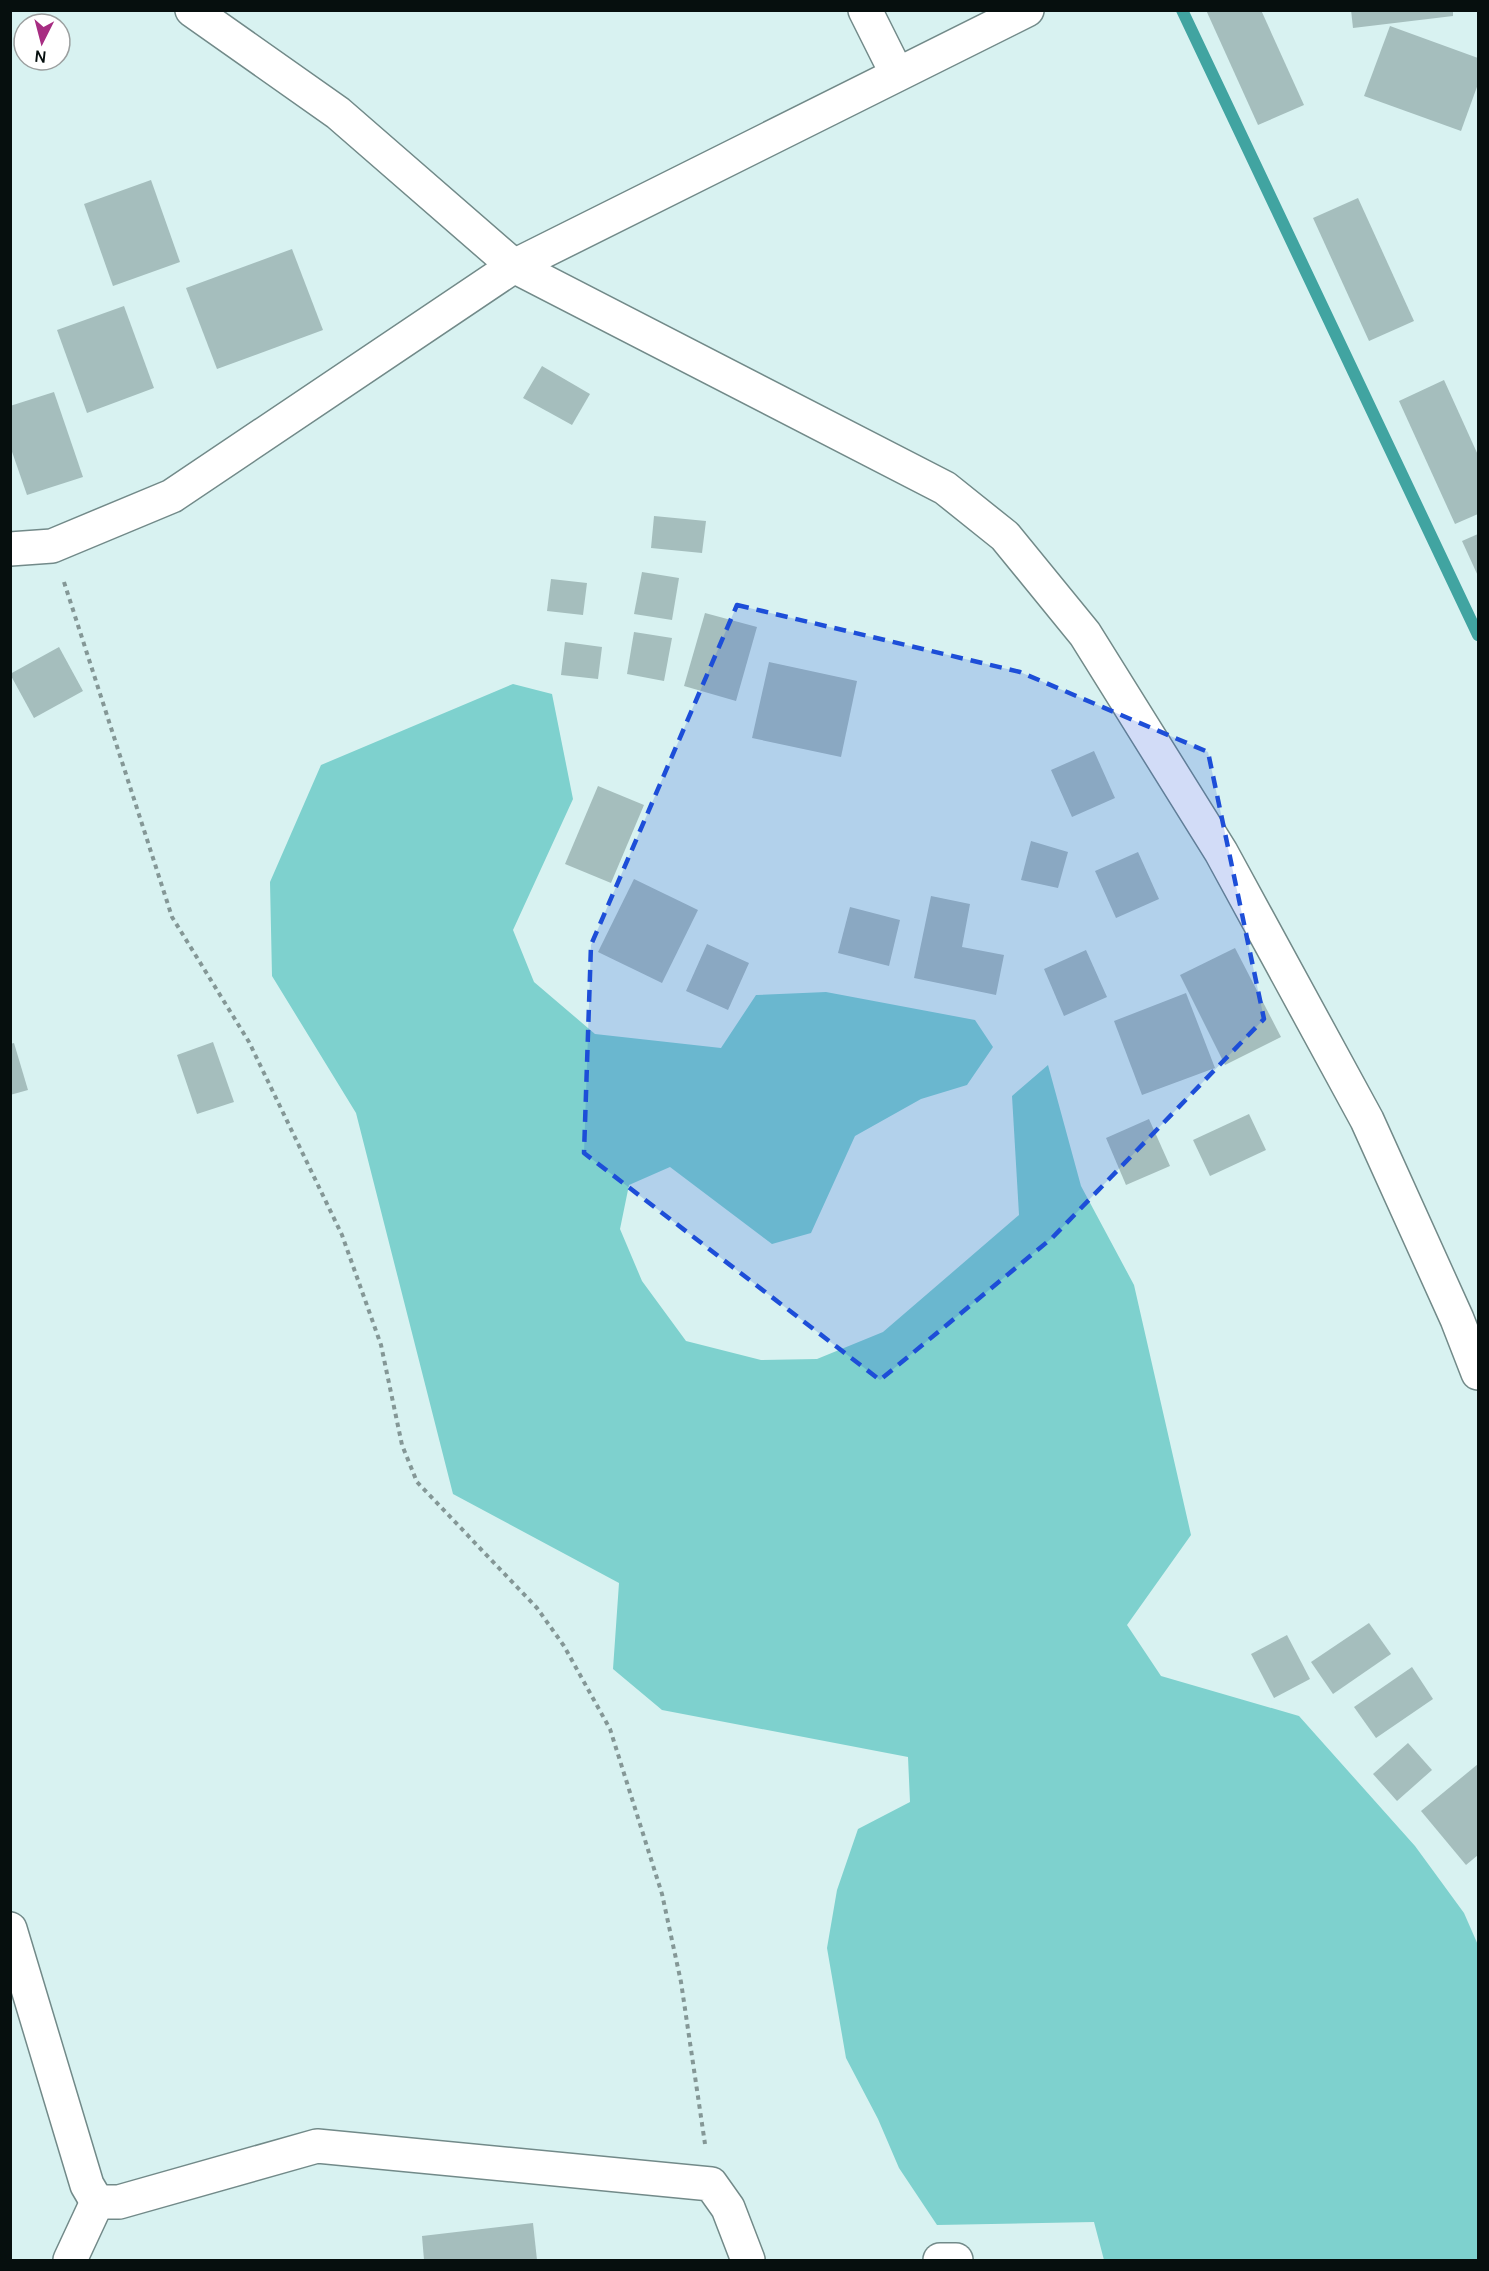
<svg xmlns="http://www.w3.org/2000/svg" width="1489" height="2271" viewBox="0 0 1489 2271" font-family="Manrope,sans-serif">
	<style>
		.green { fill: #7ed1ce }
		.lines { fill: none; stroke-linecap: round; stroke-linejoin: round }
		.stream { stroke: #41a4a1; stroke-width: 12 }
		.building { fill: #a5bebd }
		.street-casing { stroke: #728a89; stroke-width: 36 }
		.path { stroke: #849796; stroke-width: 4; stroke-dasharray: 4.5 4.5; stroke-linecap: butt }
		.street { stroke: #fff; stroke-width: 33 }
		.marked { fill: #1d4ed8; fill-opacity: 0.2; stroke: #1d4ed8; stroke-width: 4.5; stroke-dasharray: 12 8; stroke-linejoin: round }
	</style>
	<rect width="100%" height="100%" fill="#d8f2f1"/>
	<path class="green" d="M513 684 552 694 573 799 513 930 534 982 595 1034 721 1048 756 995 826 992 975 1020 993 1047 967 1085 921 1099 855 1136 811 1233 772 1244 670 1167 629 1185 620 1229 642 1281 686 1341 761 1360 817 1359 883 1332 1019 1215 1012 1096 1048 1065 1081 1186 1134 1285 1191 1535 1127 1625 1161 1676 1299 1716 1415 1846 1464 1913 1478 1945V2260H1104L1094 2222 937 2225 899 2168 878 2119 846 2058 827 1948 837 1890 858 1829 910 1802 908 1757 662 1710 613 1669 619 1583 453 1494 356 1113 272 976 270 882 321 765Z"/>
	<g class="lines">
		<path class="stream" d="M1182 10 1478 635"/>
	</g>
	<g class="building">
		<path d="M1206 10H1261L1304 105 1258 125Z"/>
		<path d="M1351 10H1453V16L1353 28Z"/>
		<path d="M1390 26 1478 58V84L1461 131 1364 96Z"/>
		<path d="M151 180 180 262 113 286 84 204Z"/>
		<path d="M1358 198 1414 321 1369 341 1313 218Z"/>
		<path d="M292 249 323 330 217 369 186 288Z"/>
		<path d="M124 306 154 388 87 413 57 330Z"/>
		<path d="M542 366 590 394 572 425 523 398Z"/>
		<path d="M1444 380 1478 455V514L1455 524 1399 401Z"/>
		<path d="M54 392 83 477 27 495 10 446V406Z"/>
		<path d="M654 516 706 521 702 553 651 548Z"/>
		<path d="M1478 534V576L1462 541Z"/>
		<path d="M642 572 679 578 672 620 634 614Z"/>
		<path d="M551 579 587 583 583 615 547 611Z"/>
		<path d="M705 613 757 627 736 701 684 686Z"/>
		<path d="M634 632 672 638 664 681 627 674Z"/>
		<path d="M565 642 602 647 598 679 561 675Z"/>
		<path d="M59 647 83 691 34 718 10 674Z"/>
		<path d="M769 662 857 681 841 757 752 738Z"/>
		<path d="M1094 751 1115 798 1072 817 1051 770Z"/>
		<path d="M598 786 644 805 611 883 565 864Z"/>
		<path d="M1031 841 1068 852 1058 888 1021 880Z"/>
		<path d="M1138 852 1159 899 1116 918 1095 871Z"/>
		<path d="M634 879 698 910 662 983 598 952Z"/>
		<path d="M931 896 970 904 962 947 1004 955 996 995 914 978Z"/>
		<path d="M850 907 900 920 889 966 838 953Z"/>
		<path d="M707 944 749 963 728 1010 686 991Z"/>
		<path d="M1235 948 1281 1037 1225 1065 1180 975Z"/>
		<path d="M1086 950 1107 997 1064 1016 1044 969Z"/>
		<path d="M1186 993 1215 1068 1142 1095 1114 1021Z"/>
		<path d="M213 1042 234 1102 197 1114 177 1055Z"/>
		<path d="M14 1043 28 1090 10 1095V1044Z"/>
		<path d="M1249 1114 1266 1150 1210 1176 1193 1140Z"/>
		<path d="M1149 1119 1170 1166 1126 1185 1106 1138Z"/>
		<path d="M1369 1623 1391 1654 1333 1694 1311 1662Z"/>
		<path d="M1287 1635 1310 1679 1274 1698 1251 1654Z"/>
		<path d="M1412 1667 1433 1699 1376 1738 1354 1707Z"/>
		<path d="M1408 1743 1432 1770 1397 1801 1373 1774Z"/>
		<path d="M1478 1764V1855L1466 1865 1421 1811Z"/>
		<path d="M533 2223 537 2260H424L422 2236Z"/>
	</g>
	<g class="lines">
		<defs>
			<g id="street">
				<path d="M192 10 338 113 514 266 945 488 1005 536 1085 634 1221 852 1367 1120 1457 1319 1478 1373"/>
				<path d="M865 10 897 74"/>
				<path d="M10 549 52 546 172 496 514 266 1027 10"/>
				<path d="M10 1929 87 2185 97 2202"/>
				<path d="M97 2202H119L317 2146 711 2184 728 2208 748 2260"/>
				<path d="M70 2260 97 2202"/>
				<path d="M940 2260H956"/>
			</g>
		</defs>
		<use href="#street" class="street-casing"/>
		<path class="path" d="M64 582 172 917 249 1042 342 1235 381 1345 402 1445 417 1482 537 1608 564 1646 610 1729 662 1894 681 1982 705 2144"/>
		<use href="#street" class="street"/>
	</g>
	<path class="marked" d="M737 605 1020 672 1208 752 1264 1019 1052 1238 880 1380 584 1153 591 945Z"/>
	<rect width="1489" height="2271" fill="none" stroke="#060f0e" stroke-width="24"/>
	<g transform="translate(42 42) rotate(186)"><circle r="28" fill="#ffffff" stroke="#9b9f9f" stroke-width="1.5"/>
	<path d="M0-4.5L10 22L0 15L-10 22Z" fill="#a72d82"/>
	<text y="-9" font-size="16" font-weight="bold" text-anchor="middle" fill="#060f0e">N</text>
	</g>
</svg>
